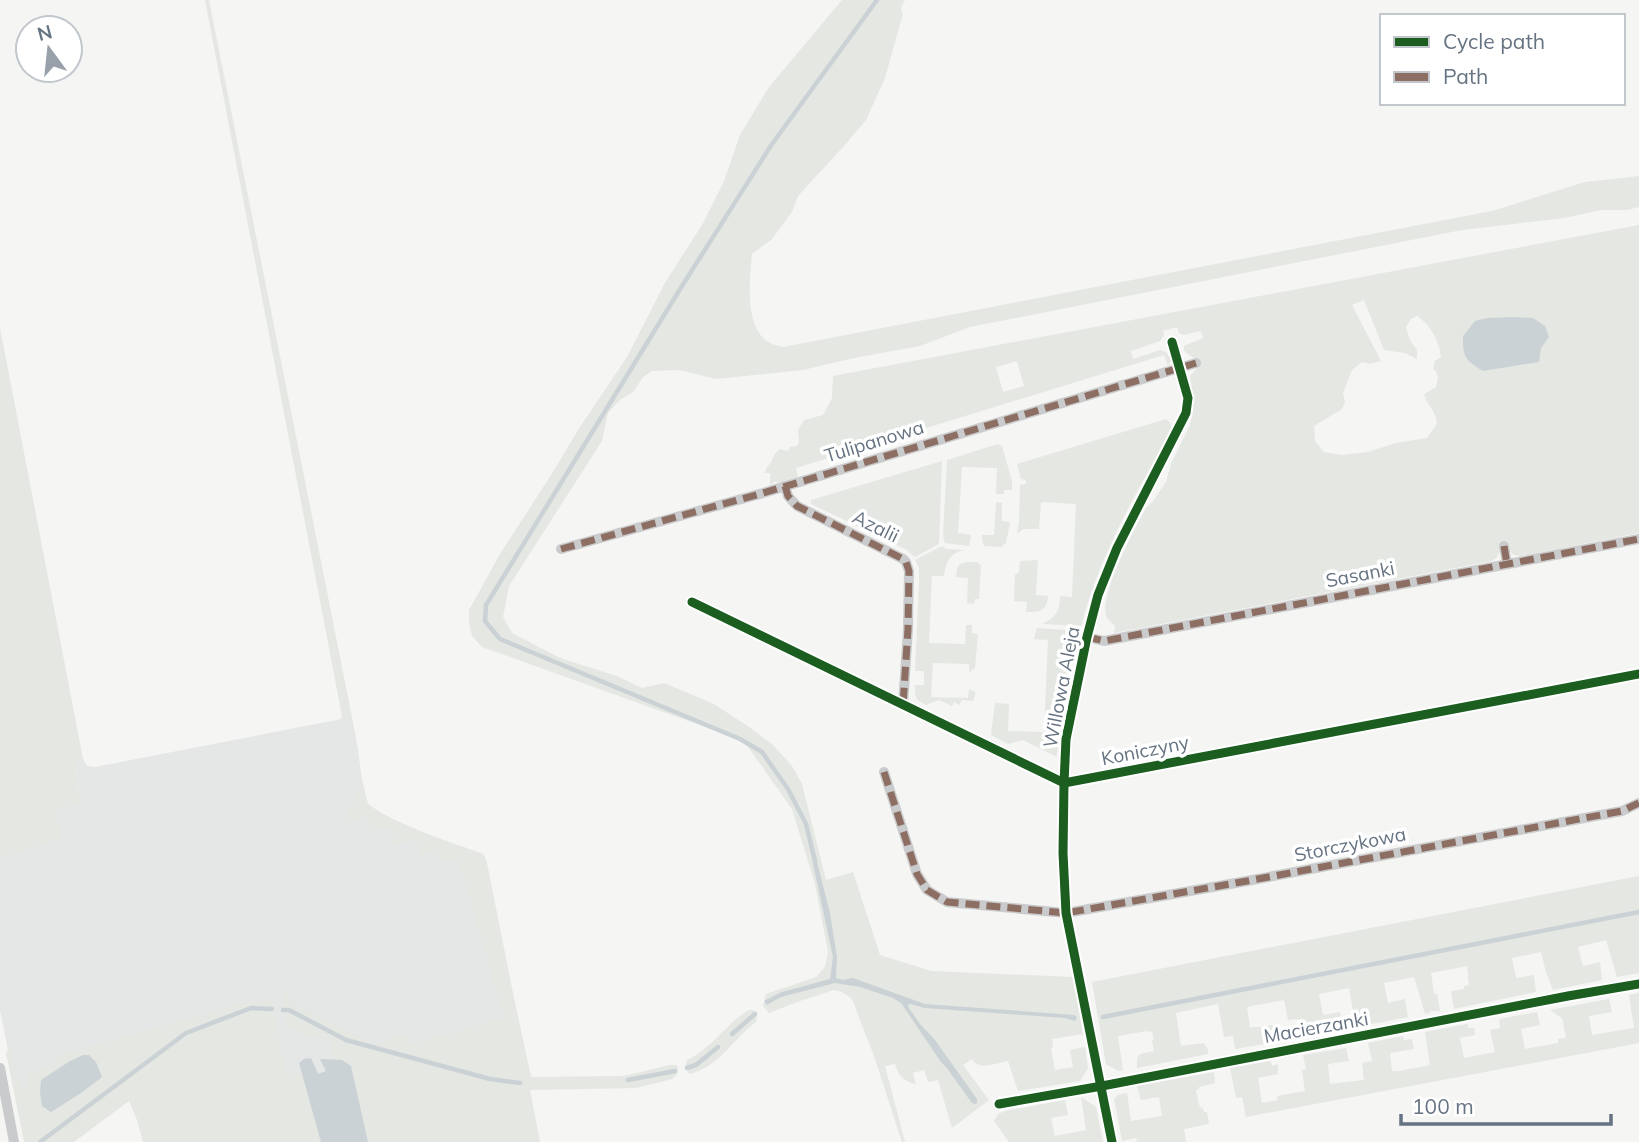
<svg xmlns="http://www.w3.org/2000/svg" width="1639" height="1142" viewBox="0 0 1639 1142" font-family="Mulish,sans-serif">
	<style>
		.built { fill: #e5e6e6 }
		.green { fill: #e4e7e2; fill-rule: evenodd }
		.water { fill: #cbd2d5 }
		.lines { fill: none; stroke-linecap: round; stroke-linejoin: round }
		.stream { stroke: #cbd2d5; stroke-width: 4.5 }
		.minor { stroke: #cacbcd; stroke-width: 10 }
		.quiet { stroke: #8d6e63; stroke-width: 7; stroke-dasharray: 14 7; stroke-linecap: butt }
		.cycleway-casing { stroke: #fff; stroke-width: 13 }
		.cycleway { stroke: #1b5e20; stroke-width: 9 }
		.labels { text-anchor: middle; stroke-width: 7; stroke-linejoin: round; paint-order: stroke }
		.street-label { font-size: 19px; fill: #667382; stroke: #fff }
	</style>
	<rect width="100%" height="100%" fill="#f5f5f4"/>
	<path class="built" d="M352 717 358 749 363 790 368 804 381 814 432 836 483 854 486 859 513 994 531 1078 375 1142H301L271 1004 26 1142 0 1010V858L57 840 55 810 82 803 74 760 83 759 87 766 95 767Z"/>
	<g class="green">
		<path d="M205 0H209L352 717 341 720 342 716Z"/>
		<path d="M842 0H905L901 8 903 14 885 78 866 120 843 147 798 196 792 212 772 239 752 254C750 280 743 331 772 344 775 345 779 346 783 347L1492 211 1585 182 1639 176V207L1627 210H1601L1564 218 1462 230 970 327 920 346 854 358 803 370 716 379 679 370 652 371 643 377 633 392 620 400 608 413 602 441 509 586 503 617 512 633 560 658 617 676 642 688 664 683 714 704 749 727 773 745 792 766 802 784 826 880 853 872 880 955 931 971 1073 977 1083 1034 1052 1039 1053 1047 1051 1048 1055 1070 1073 1067 1070 1050 1085 1047 1088 1068 1080 1081 1018 1091 1008 1061C996 1063 979 1071 972 1059L963 1065 989 1100 952 1128 938 1080 928 1082 924 1070 913 1073 916 1084C904 1082 898 1075 895 1064L885 1066 905 1142H902L874 1056 852 999 842 992 834 990 800 1001 769 1013 763 1006 766 994 816 977 825 967 828 952 815 884 792 809 744 741 482 647 472 636 469 622V610L500 554 553 472 578 430 627 357 666 281 702 225 724 181 740 135 769 87Z"/>
		<path d="M1639 225V533L1521 556 1514 555 1504 546 1496 558 1492 561 1114 633 1115 626C1112 623 1109 621 1107 618 1097 598 1135 528 1146 508L1153 501 1166 482 1171 464 1190 425 1193 409 1190 376 1197 368 1195 359 1184 351V346L1203 338 1201 331 1184 335 1179 333 1177 327 1163 331 1164 335 1160 341 1131 351 1133 359 1160 350 1167 353 1171 361 1168 366 1164 355 796 468 798 477 782 483 774 482 770 486V473H765L766 468C773 463 772 454 780 449L788 451 790 447 797 446 799 442 798 430 804 420 823 415 832 398 833 376ZM1364 300 1384 350 1405 353 1417 359V350L1410 340 1406 327 1411 319 1417 316C1431 325 1439 341 1441 357L1435 361 1433 369 1436 371 1438 378 1436 387 1424 394C1427 407 1435 407 1437 424L1427 438 1396 443 1368 452 1342 455 1324 452 1315 441 1314 426 1342 409 1345 402 1343 393 1352 370 1362 362 1370 364 1381 361 1352 305ZM1017 361 1024 386 1003 392 996 367Z"/>
		<path d="M0 328 83 759 74 761 82 803 55 811 62 836 57 840 0 858Z"/>
		<path d="M1166 419C1171 422 1172 427 1171 432 1135 493 1099 557 1081 626L1043 624C1056 616 1060 612 1060 596L1072 597 1076 504 1041 502 1039 529H1023L1017 534 1019 521 1020 485 1026 484V480L1021 479 1017 464Z"/>
		<path d="M998 444 1002 446 1012 481V490H1004V494H996L997 468 962 467 958 533 971 535 969 546 945 543 943 536 947 460Z"/>
		<path d="M942 461 939 544 915 557 907 550 811 504V500Z"/>
		<path d="M996 502 1002 503V521L1010 522 1006 543 1001 547 984 546 982 540V535H994Z"/>
		<path d="M942 546 946 549 965 550C950 552 946 562 944 576H932L929 643 965 644 966 625H972V633L978 634 975 668 969 672V664L933 663 931 697 968 698 969 689 976 692 973 701 962 700 959 705 954 702 952 706 939 700 926 705C916 700 914 697 915 685H924V671H915L919 581V568L915 560Z"/>
		<path d="M1038 560 1036 595 1048 596C1047 611 1041 612 1026 612L1027 602 1014 601 1015 575 1019 572 1020 561Z"/>
		<path d="M967 562H977L981 565 979 599H975L974 604 967 603 968 578 956 577 957 568 960 564Z"/>
		<path d="M1037 628 1080 631 1062 705 1057 755 1055 756 1023 740 1008 744 991 735 995 703 1009 704 1008 731 1044 732 1048 640 1034 639Z"/>
		<path d="M360 771 368 804C401 828 445 840 483 854L486 859 513 994 531 1077 624 1076 670 1065H677L678 1068 677 1074 672 1079 637 1088 530 1090 540 1142H368L351 1066 342 1061 332 1060 333 1039 309 1037 308 1039 287 1026 281 999 284 992 288 991 291 1002 375 1045 385 1042V1039L407 1033 411 1044 504 1018 458 858 440 863 436 851 421 855 416 839 395 845 390 826 371 831 367 817 348 822 345 813C361 798 358 792 360 771Z"/>
		<path d="M1639 876V973L1617 977 1606 940 1578 947 1583 966 1600 962 1602 980 1553 990 1546 972 1541 952 1512 958 1516 978 1534 975 1536 992 1454 1009 1451 991 1464 989V986L1469 985 1467 966 1431 973 1434 994H1437L1440 1011H1430V1013L1425 1014 1414 977 1384 983 1388 1003 1405 999 1408 1017 1356 1027 1349 988 1319 994 1323 1015 1340 1012 1343 1029 1302 1037 1298 1019 1288 1020 1284 1000 1247 1007 1250 1027H1260L1273 1025 1276 1042 1235 1049 1233 1036 1224 1037 1218 1004 1176 1013 1181 1046 1204 1043 1208 1050V1054L1137 1068V1058L1140 1054 1154 1051 1152 1040 1154 1039 1152 1032 1147 1031 1118 1036 1123 1070 1118 1071 1106 1064 1092 982Z"/>
		<path d="M1639 993V1043L1246 1117 1242 1097 1236 1098 1230 1068 1270 1061 1272 1066 1278 1064V1074L1258 1078 1262 1103 1278 1100 1277 1096 1305 1091 1302 1070 1306 1069 1303 1055 1346 1048 1349 1061 1328 1064 1330 1084 1364 1080 1362 1063 1372 1061 1368 1043 1403 1036 1404 1040 1412 1039 1414 1049 1390 1053 1392 1071H1399L1430 1065 1425 1032 1468 1024V1028H1474L1475 1035 1460 1038 1464 1058 1495 1052 1490 1030 1500 1028 1499 1019 1537 1012 1540 1025 1521 1029 1525 1049 1558 1043V1039L1566 1038 1562 1018 1550 1010 1609 999 1612 1012 1589 1016 1592 1035 1634 1028 1629 995Z"/>
		<path d="M266 1000 271 1003 286 1073H302L321 1142H143L137 1120 129 1101 74 1142H24L6 1053 8 1050H11L20 1089 29 1086 27 1076 54 1062 56 1056 59 1055 247 1002 248 1005Z"/>
		<path d="M749 1010H753L757 1015 756 1022C733 1039 718 1068 689 1074L685 1066 687 1060C712 1049 726 1023 749 1010Z"/>
		<path d="M1214 1072 1215 1083 1199 1087V1089L1196 1090 1200 1108 1202 1107 1204 1112H1207L1209 1124 1184 1129 1186 1142H1137L1136 1138 1122 1141 1114 1099 1118 1095 1127 1093 1131 1121 1162 1116 1159 1097 1141 1100 1137 1086Z"/>
		<path d="M1081 1097 1096 1107 1103 1142H1009L994 1121 998 1114 1005 1111 1065 1100 1068 1115 1051 1118 1055 1136 1086 1130Z"/>
	</g>
	<g class="water">
		<path d="M1513 317 1533 318 1545 326 1549 337 1541 348 1539 362 1483 371C1465 359 1463 359 1463 336L1475 321 1487 318Z"/>
		<path d="M814 858H816L830 913 837 957 836 978 843 980 853 978 925 1004 1074 1015 1077 1017 1075 1021 1065 1018 925 1008 910 1004 908 1005 909 1008 920 1024 935 1040 977 1099V1103L975 1104 972 1103 946 1067 941 1062 901 1003 893 998 860 987 835 983 781 997 767 1005 764 1001 782 992 830 979 833 957 812 859Z"/>
		<path d="M83 1055H89L96 1062 102 1077 81 1093 51 1112 42 1106 40 1093 41 1080 70 1061Z"/>
		<path d="M311 1058 318 1074 326 1071 320 1059 342 1060 351 1066 368 1142H321L299 1063 304 1059Z"/>
	</g>
	<g class="lines">
		<g class="stream">
			<path d="M815 861 806 824 788 789 762 752 740 739 500 639 485 621 486 605 682 286 772 144 877 0"/>
			<path d="M283 1010H289L346 1040 490 1079 520 1083"/>
			<path d="M1103 1017 1639 912"/>
			<path d="M732 1034 755 1014"/>
			<path d="M687 1068 696 1065 718 1047"/>
			<path d="M628 1080 675 1071"/>
			<path d="M40 1142 186 1033 251 1008 272 1009"/>
		</g>
		<g class="minor">
			<path d="M785 486 788 496 797 506 903 559 906 562 909 571 908 629 903 705"/>
			<path d="M1504 546 1507 564"/>
			<path d="M561 549 763 493 1196 363"/>
			<path d="M692 602 1064 783 1639 674"/>
			<path d="M1087 637 1104 641 1639 539"/>
			<path d="M884 772 917 874 927 890 947 902 1066 913 1247 881 1622 811 1639 803"/>
			<path d="M0 1068 14 1142"/>
			<path d="M999 1104 1102 1086 1568 996 1639 984"/>
			<path d="M1112 1142 1066 913 1063 853 1064 783 1066 739 1087 637 1098 595 1117 548 1186 413 1188 398 1172 342"/>
		</g>
		<g class="quiet">
			<path d="M785 486 788 496 797 506 903 559 906 562 909 571 908 629 903 705"/>
			<path d="M1504 546 1507 564"/>
			<path d="M561 549 763 493 1196 363"/>
			<path d="M1087 637 1104 641 1639 539"/>
			<path d="M884 772 917 874 927 890 947 902 1066 913 1247 881 1622 811 1639 803"/>
		</g>
		<defs>
			<g id="cycleway">
				<path d="M692 602 1064 783 1639 674"/>
				<path d="M999 1104 1102 1086 1568 996 1639 984"/>
				<path d="M1112 1142 1066 913 1063 853 1064 783 1066 739 1087 637 1098 595 1117 548 1186 413 1188 398 1172 342"/>
			</g>
		</defs>
		<use href="#cycleway" class="cycleway-casing"/>
		<use href="#cycleway" class="cycleway"/>
	</g>
	<g class="labels">
		<g class="street-label">
			<text transform="translate(874 441) rotate(-17)" y="7">Tulipanowa</text>
			<text transform="translate(876 526) rotate(26)" y="7">Azalii</text>
			<text transform="translate(1360 574) rotate(-11)" y="7">Sasanki</text>
			<text transform="translate(1061 687) rotate(-79)" y="7">Willowa Aleja</text>
			<text transform="translate(1145 750) rotate(-11)" y="7">Koniczyny</text>
			<text transform="translate(1350 844) rotate(-11)" y="7">Storczykowa</text>
			<text transform="translate(1316 1027) rotate(-10)" y="7">Macierzanki</text>
		</g>
	</g>
	<rect x="1380" y="14" width="245" height="91" fill="#ffffff" stroke="#c2c7cd" stroke-width="2"/>
	<rect x="1394" y="37" width="35" height="10" fill="#1b5e20" stroke="#c2c7cd" stroke-width="2"/>
	<text x="1443" y="49" font-size="21" fill="#667382">Cycle path</text>
	<rect x="1394" y="72" width="35" height="10" fill="#8d6e63" stroke="#c2c7cd" stroke-width="2"/>
	<text x="1443" y="84" font-size="21" fill="#667382">Path</text>
	<g transform="translate(49 49) rotate(345)"><circle r="33" fill="#ffffff" stroke="#c2c7cd" stroke-width="2"/>
	<path d="M0-5L12 26L0 18L-12 26Z" fill="#98a0aa"/>
	<text y="-10" font-size="19" font-weight="bold" text-anchor="middle" fill="#667382">N</text>
	</g>
	<path d="M1401 1114v10h210v-10" fill="none" stroke="#667382" stroke-width="3.5"/>
	<text x="1412" y="1114" font-size="21" fill="#667382" stroke="#ffffff" stroke-width="5" paint-order="stroke">100 m</text>
</svg>
